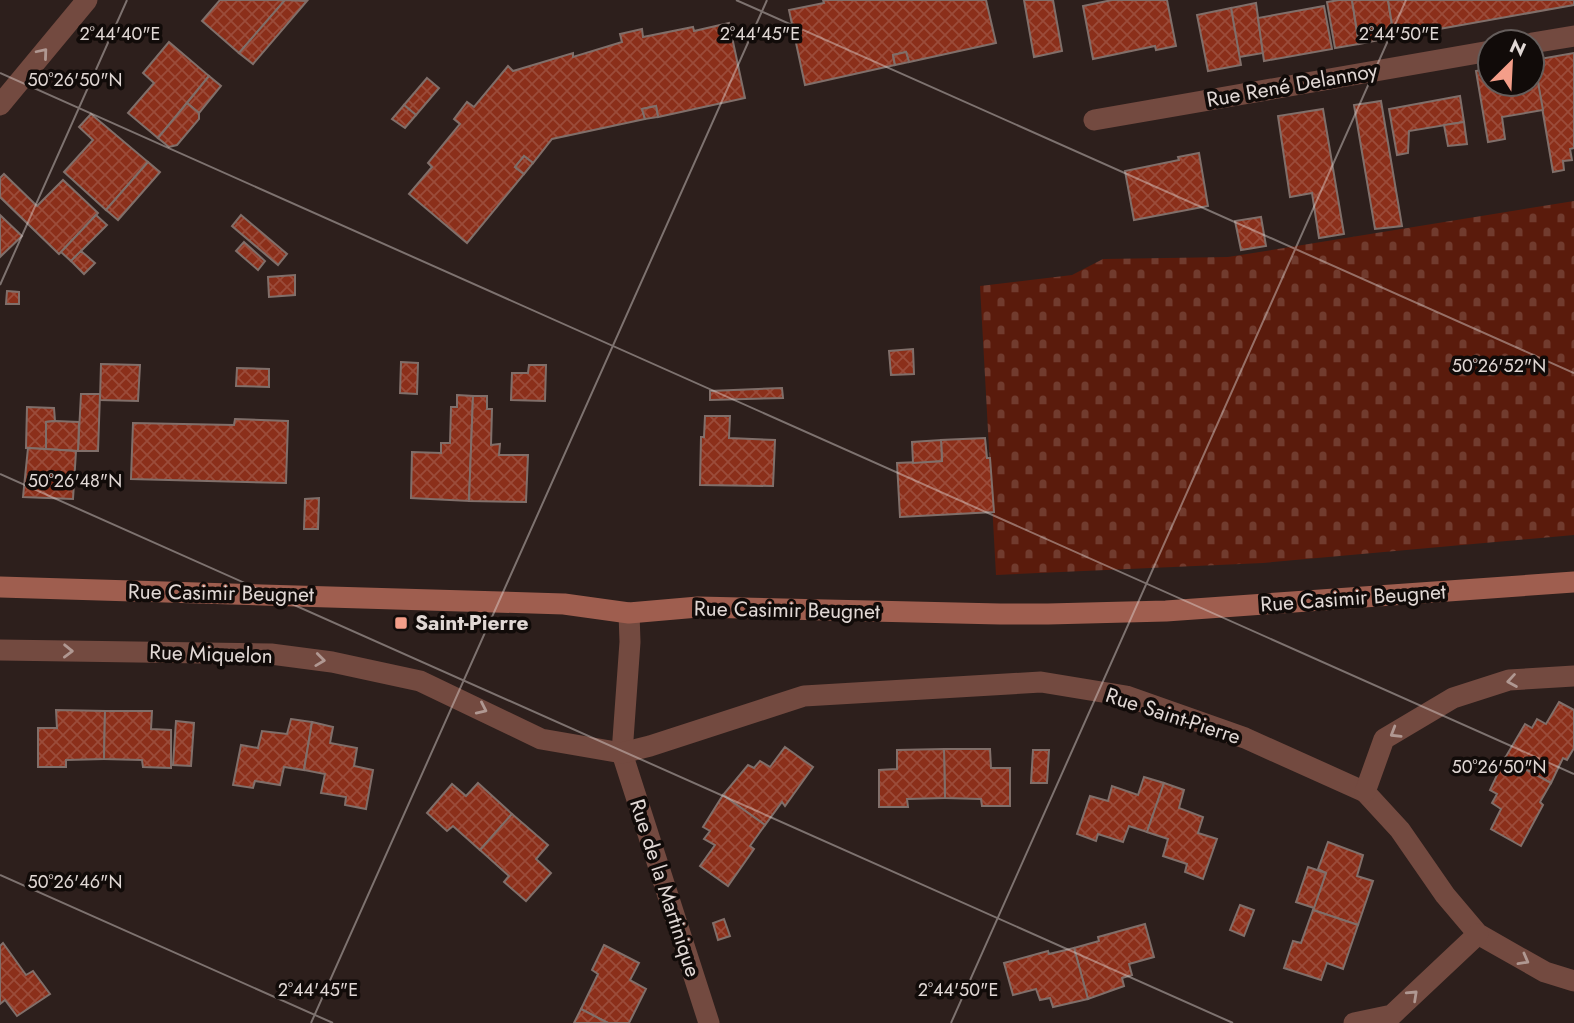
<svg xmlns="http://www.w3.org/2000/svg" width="1574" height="1023" viewBox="0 0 1574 1023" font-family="Jost,sans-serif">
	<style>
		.cemetery { fill: url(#cemetery-stones) }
		.building { fill: url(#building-cross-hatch); stroke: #806f6a; stroke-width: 2 }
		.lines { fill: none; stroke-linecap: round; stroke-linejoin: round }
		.street { stroke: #734a40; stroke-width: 21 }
		.secondary { stroke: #9f5e4f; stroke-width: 21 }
		.oneway { stroke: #b09892 }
		.ticks { fill: none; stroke: #e1d8d5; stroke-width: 2; stroke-opacity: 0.45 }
		.poi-dot { fill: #f49e89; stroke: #110b09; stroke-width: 2.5 }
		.labels { text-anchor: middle; stroke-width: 7; stroke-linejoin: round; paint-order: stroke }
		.street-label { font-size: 21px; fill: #e1d8d5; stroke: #110b09 }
		.poi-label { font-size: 21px; font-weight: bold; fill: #e1d8d5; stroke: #110b09; text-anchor: start }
		.ticks-label { font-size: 18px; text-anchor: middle; fill: #e1d8d5; stroke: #110b09; stroke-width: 7; stroke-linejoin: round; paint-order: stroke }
	</style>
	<defs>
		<pattern id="cemetery-stones" width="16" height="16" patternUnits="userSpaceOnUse" patternTransform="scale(1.75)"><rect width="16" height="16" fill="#5a1b0c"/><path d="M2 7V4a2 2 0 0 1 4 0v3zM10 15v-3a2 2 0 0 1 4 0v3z" fill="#713b2e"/></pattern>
		<pattern id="building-cross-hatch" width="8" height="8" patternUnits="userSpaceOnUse" patternTransform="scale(1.75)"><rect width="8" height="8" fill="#8b2f1a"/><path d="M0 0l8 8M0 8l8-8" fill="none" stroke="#9b4c3a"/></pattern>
	</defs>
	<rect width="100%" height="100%" fill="#2d1f1c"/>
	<path class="cemetery" d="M1574 201V535L1263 563 996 575 980 286 1072 275 1103 259 1228 257Z"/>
	<g class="building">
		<path d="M220 0H285L239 53 202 21Z"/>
		<path d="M285 0 307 1 253 64 239 53Z"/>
		<path d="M823 0H986L996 43 909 62 906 52 893 55 895 65 805 85 789 10 824 3Z"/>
		<path d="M1024 0H1053L1062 51 1034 57Z"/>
		<path d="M1112 0H1167L1176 46 1156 50 1155 46 1093 59 1083 6Z"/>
		<path d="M1339 0H1352L1359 44 1335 48 1327 2Z"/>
		<path d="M1352 0H1388L1394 37 1359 44Z"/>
		<path d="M1388 0H1574V5L1394 37Z"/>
		<path d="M1256 3 1263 53 1239 57 1231 8Z"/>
		<path d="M1324 6 1332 49 1264 61 1258 18Z"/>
		<path d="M1231 8 1241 65 1208 71 1197 15Z"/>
		<path d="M729 23 745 98 658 117 656 106 642 109 645 119 552 139 533 163 524 156 515 167 524 174 467 243 409 194 432 167 428 163 460 124 454 119 467 102 474 107 508 66 513 71 573 53V57L622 42 620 34 642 29 643 37 693 27 694 31Z"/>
		<path d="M169 42 209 76 158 138 128 113 154 83 143 73Z"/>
		<path d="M906 52 909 62 895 65 893 55Z"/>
		<path d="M1574 53V148L1570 149 1572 160 1563 161 1564 170 1553 172 1534 60Z"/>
		<path d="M1534 60 1543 110 1502 117 1505 139 1488 142 1476 71 1490 68V84H1532V61Z"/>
		<path d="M209 76 221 86 199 113 187 103Z"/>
		<path d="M427 78 439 88 416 115 404 105Z"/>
		<path d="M1460 96 1464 122 1409 131 1408 153 1397 155 1389 109Z"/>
		<path d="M1381 101 1402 226 1375 229 1354 105Z"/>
		<path d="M187 103 199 113V119L177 145 169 147 158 138Z"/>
		<path d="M404 105 416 115 405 128 392 119Z"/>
		<path d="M656 106 658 117 645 119 642 109Z"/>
		<path d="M1323 109 1344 234 1319 238 1312 193 1290 197 1278 116Z"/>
		<path d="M91 114 148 162 106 210 64 172 93 140 79 127Z"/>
		<path d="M1464 122 1467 144 1448 146 1444 125Z"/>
		<path d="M1199 153 1208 206 1134 220 1125 171 1179 160 1178 157Z"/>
		<path d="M524 156 533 163 524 174 515 167Z"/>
		<path d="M148 162 160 172 118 220 106 210Z"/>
		<path d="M4 174 37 206 63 180 98 213 59 254 0 197V178Z"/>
		<path d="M0 215 22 236 0 257Z"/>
		<path d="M96 215 107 225 71 261 61 252Z"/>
		<path d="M241 215 287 254 278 265 232 226Z"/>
		<path d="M1261 217 1266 246 1241 250 1235 221Z"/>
		<path d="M244 242 265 261 258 270 236 251Z"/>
		<path d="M81 251 95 263 84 274 71 261Z"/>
		<path d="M295 275V295L269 297 268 277Z"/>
		<path d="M7 291 19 292V304H6Z"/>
		<path d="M913 349 914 374 891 375 889 351Z"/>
		<path d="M401 362 418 363 417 394 400 393Z"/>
		<path d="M101 364 140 365 138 401 100 400Z"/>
		<path d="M529 365H546L545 401 511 400 512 373H528Z"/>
		<path d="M237 368 269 369V387L236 386Z"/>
		<path d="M782 388 783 398 710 400V391Z"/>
		<path d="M81 394H100L98 451H78Z"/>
		<path d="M457 395 473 396 469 501 411 498 412 452 441 453V443H450L451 407H457Z"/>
		<path d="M473 396H487V409H492L491 445 500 444 499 455H528L526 502 469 501Z"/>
		<path d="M27 407 54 408 55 421 46 422V449L26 448Z"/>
		<path d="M705 416H730L729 438 775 440 773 486 700 485 701 437H704Z"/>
		<path d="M235 419 288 421 286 483 131 479 133 423 234 425Z"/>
		<path d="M55 421 79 422 78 451 46 449V422Z"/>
		<path d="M985 438 987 458H990L994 512 900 517 897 463 942 461 941 440Z"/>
		<path d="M941 440 942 461 913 463 912 442Z"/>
		<path d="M28 448 76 451 73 499 23 497Z"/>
		<path d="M319 498 318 529H304L305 499Z"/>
		<path d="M1559 702 1574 710V748L1567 760 1563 758 1551 783 1505 758 1525 724 1532 728 1537 719 1546 724Z"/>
		<path d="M56 710 105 711 104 759 66 760V767H38V728H57Z"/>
		<path d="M105 711H152L151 729 171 730V768L143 767 142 760 104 759Z"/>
		<path d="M291 719 312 722 304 770 284 767 280 785 255 781 253 788 233 785 241 745 258 748 262 731 287 734Z"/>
		<path d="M176 721 194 723 191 766 173 765Z"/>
		<path d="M312 722 333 727 330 743 357 748 354 766 373 770 366 809 345 805 346 797 321 793 325 774 304 770Z"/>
		<path d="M785 747 813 767 785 806 782 802 765 825 723 795 748 765 754 768 760 761 770 767Z"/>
		<path d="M944 749H990L991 768H1010V806H982L981 799 945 798Z"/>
		<path d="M944 749 945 798 907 799 908 807H879V770L897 769V750Z"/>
		<path d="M1033 750H1049L1047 783H1031Z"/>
		<path d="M1505 758 1551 783 1540 802 1543 805 1521 846 1491 829 1501 809 1492 803 1497 794 1490 790Z"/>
		<path d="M1144 777 1164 783 1147 832 1129 826 1123 842 1098 834 1096 841 1077 834 1090 796 1108 801 1112 786 1138 795Z"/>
		<path d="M478 783 512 814 480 850 453 826 447 831 427 813 452 784 466 796Z"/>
		<path d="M1164 783 1184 790 1179 808 1203 817 1198 833 1217 839 1203 879 1185 872 1187 864 1163 856 1168 839 1147 832Z"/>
		<path d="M723 795 765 825 750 846 754 849 728 886 700 866 715 845 704 839 710 831 703 827Z"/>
		<path d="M512 814 548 845 536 859 551 873 526 901 504 882 509 876 480 850Z"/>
		<path d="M1328 842 1363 855 1357 876 1373 881 1358 925 1313 910 1326 873 1318 869Z"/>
		<path d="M1308 867 1326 873 1314 908 1296 902Z"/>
		<path d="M1240 905 1254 910 1244 936 1230 930Z"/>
		<path d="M1313 910 1358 925 1343 969 1327 963 1321 980 1284 968 1293 941 1301 943Z"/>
		<path d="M724 919 730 936 718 940 713 923Z"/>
		<path d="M1145 924 1154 957 1129 964 1132 975 1122 978 1124 986 1088 999 1074 948 1099 941 1098 937Z"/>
		<path d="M3 943 26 975 33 971 50 994 17 1016 5 1000 0 1004V946Z"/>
		<path d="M604 945 639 963 630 980 646 989 629 1023H608L581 1009 598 974 592 970Z"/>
		<path d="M1074 948 1088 999 1053 1007 1050 998 1040 1000 1036 989 1013 995 1004 963 1048 951 1049 954Z"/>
		<path d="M581 1009 608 1023H574Z"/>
	</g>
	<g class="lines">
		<g class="street">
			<path d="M1532 43 1574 36"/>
			<path d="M0 105 87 0"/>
			<path d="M1094 120 1490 51"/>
			<path d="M629 613 630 642 622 753 709 1023"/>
			<path d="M0 650 271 654 332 662 420 681 541 739 622 753 650 746 804 696 1041 682 1126 696 1245 738 1365 792 1400 830 1445 895 1478 934 1545 972 1574 981"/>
			<path d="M1365 792 1384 739 1453 698 1509 680 1574 676"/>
			<path d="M1354 1023 1392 1015 1478 934"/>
		</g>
		<path class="secondary" d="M0 587 564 604 629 613 698 607 1000 614H1048L1166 611 1574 582"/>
	</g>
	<defs><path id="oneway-chevron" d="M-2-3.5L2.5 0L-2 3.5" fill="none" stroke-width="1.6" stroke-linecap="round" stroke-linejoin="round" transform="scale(1.75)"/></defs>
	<g class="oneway">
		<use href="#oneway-chevron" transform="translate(43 53) rotate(-50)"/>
		<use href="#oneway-chevron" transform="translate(68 651) rotate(1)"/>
		<use href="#oneway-chevron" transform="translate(320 660) rotate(7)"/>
		<use href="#oneway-chevron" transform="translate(1512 681) rotate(171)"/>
		<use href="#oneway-chevron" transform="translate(482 709) rotate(25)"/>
		<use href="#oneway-chevron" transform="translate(1395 733) rotate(149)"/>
		<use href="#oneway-chevron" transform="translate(1524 960) rotate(29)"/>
		<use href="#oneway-chevron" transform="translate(1413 995) rotate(-43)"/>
	</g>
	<path class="ticks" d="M736 0 1574 373M0 73 1574 774M0 285 127 0M0 474 1233 1023M0 875 333 1023M311 1023 767 0M951 1023 1406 0"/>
	<rect class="poi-dot" x="394" y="616" width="14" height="14" rx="3.5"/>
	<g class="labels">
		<g class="street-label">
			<text transform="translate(1292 85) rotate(-10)" y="7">Rue René Delannoy</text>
			<text transform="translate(221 593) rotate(1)" y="7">Rue Casimir Beugnet</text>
			<text transform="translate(1353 598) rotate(-4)" y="7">Rue Casimir Beugnet</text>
			<text transform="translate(787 610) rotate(1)" y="7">Rue Casimir Beugnet</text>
			<text transform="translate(211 654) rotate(2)" y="7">Rue Miquelon</text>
			<text transform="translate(1173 716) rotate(18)" y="7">Rue Saint-Pierre</text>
			<text transform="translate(665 888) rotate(72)" y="7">Rue de la Martinique</text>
		</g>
		<g class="poi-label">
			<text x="415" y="630">Saint-Pierre</text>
		</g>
	</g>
	<g class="ticks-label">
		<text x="120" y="40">2°44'40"E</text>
		<text x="760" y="40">2°44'45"E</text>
		<text x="1399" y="40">2°44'50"E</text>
		<text x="75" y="86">50°26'50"N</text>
		<text x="1499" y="372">50°26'52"N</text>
		<text x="75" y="487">50°26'48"N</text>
		<text x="1499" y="773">50°26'50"N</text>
		<text x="75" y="888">50°26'46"N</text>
		<text x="318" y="996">2°44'45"E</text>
		<text x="958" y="996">2°44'50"E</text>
	</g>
	<g transform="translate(1511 63) rotate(24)"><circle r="33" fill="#110b09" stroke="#645d5b" stroke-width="2"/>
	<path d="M0-5L12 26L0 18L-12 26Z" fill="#f49e89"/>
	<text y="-10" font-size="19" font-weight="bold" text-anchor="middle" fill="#e1d8d5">N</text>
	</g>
</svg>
